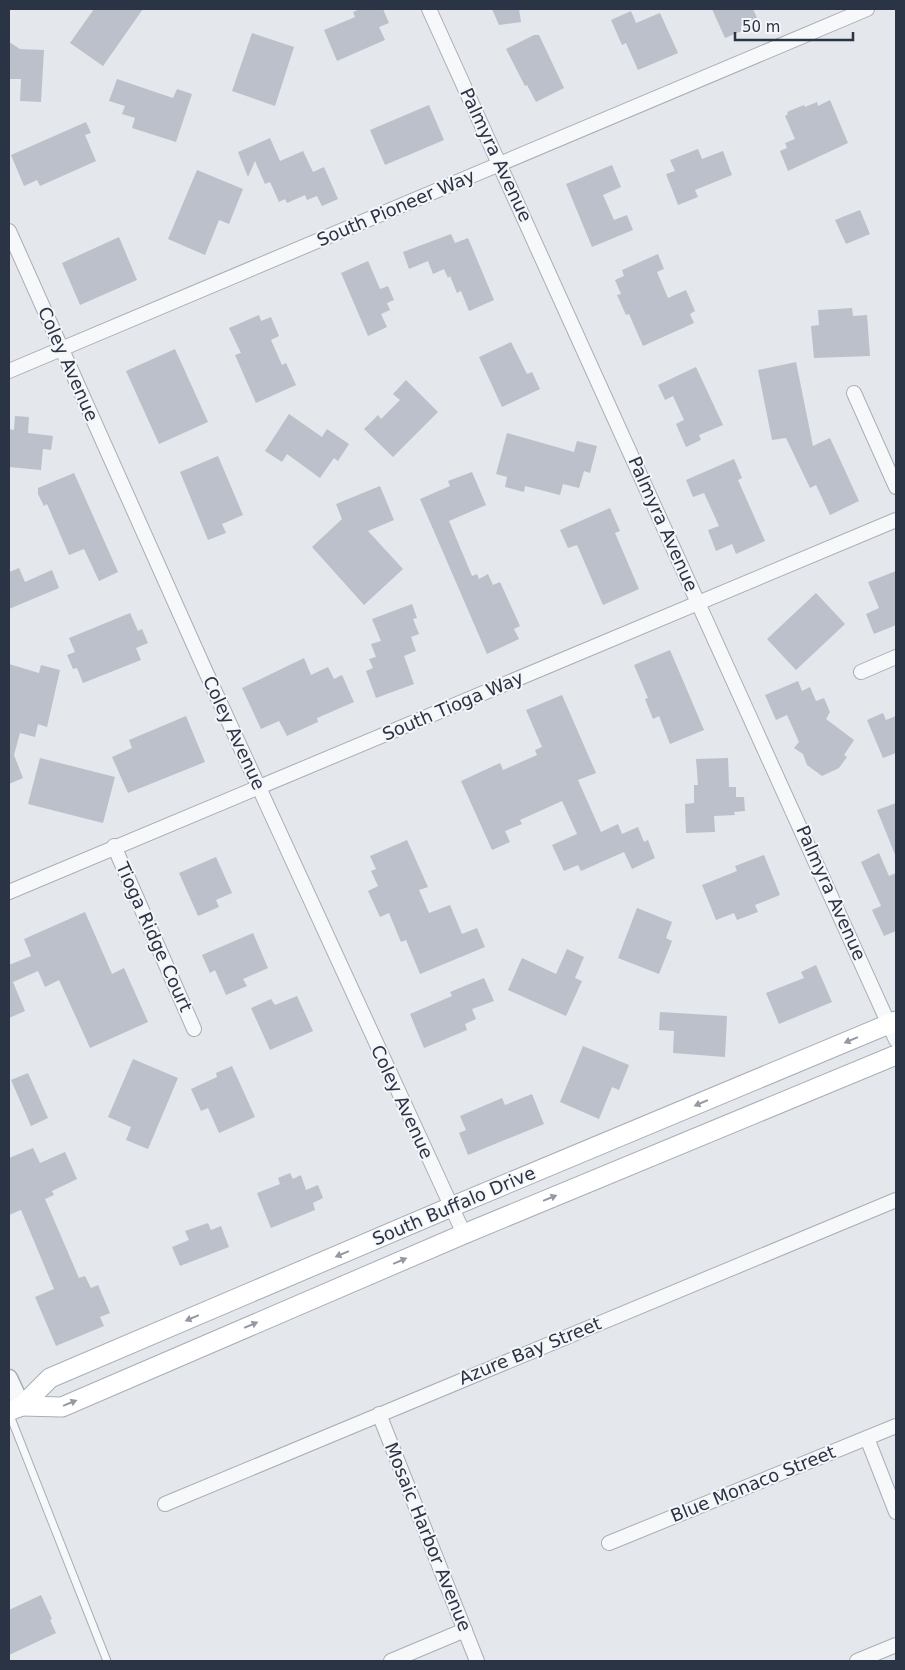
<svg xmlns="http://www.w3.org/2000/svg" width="905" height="1670" viewBox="0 0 905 1670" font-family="'DejaVu Sans',sans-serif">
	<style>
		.building { fill: #bbc0ca }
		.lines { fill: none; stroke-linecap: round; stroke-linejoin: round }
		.service-casing { stroke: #a9aeb7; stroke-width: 9 }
		.minor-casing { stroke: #a9aeb7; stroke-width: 16 }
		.tertiary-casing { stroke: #a9aeb7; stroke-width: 19 }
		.secondary-casing { stroke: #a9aeb7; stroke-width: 21 }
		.service { stroke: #f7f8fa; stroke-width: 7 }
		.minor { stroke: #f7f8fa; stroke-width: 14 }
		.tertiary { stroke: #f7f8fa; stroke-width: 16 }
		.secondary { stroke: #fff; stroke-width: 19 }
		.oneway { fill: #959aa2 }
		.labels { text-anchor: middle; stroke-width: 4; stroke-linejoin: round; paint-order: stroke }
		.street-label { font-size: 18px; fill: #2b3445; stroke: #f4f6f9 }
	</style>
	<rect width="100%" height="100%" fill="#e4e7ec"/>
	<g class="building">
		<path d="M94 9H143L103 66 70 43Z"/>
		<path d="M360 9H383L389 23 379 27 385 40 337 61 324 30 355 17 353 12Z"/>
		<path d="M492 9H519L521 22 499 25Z"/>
		<path d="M712 9H753L757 18 753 20 756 25 725 38Z"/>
		<path d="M631 11 636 23 660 13 678 53 638 70 626 43 622 45 611 20Z"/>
		<path d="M252 33 294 47 275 106 232 91Z"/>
		<path d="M534 35H539L564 88 536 102 527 85 525 86 506 49Z"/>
		<path d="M9 42 20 49 44 50 41 102 20 101 21 79H9Z"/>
		<path d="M117 79 173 98 177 89 192 94 176 142 132 128 135 118 122 114 125 106 109 101Z"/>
		<path d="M830 100 848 143 788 171 780 151 787 148 785 143 795 139 785 116 788 114 787 112 804 105 805 107 817 102 818 106Z"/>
		<path d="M429 105 444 140 385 165 370 130Z"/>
		<path d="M86 122 91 133 85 135 96 161 40 186 37 180 24 186 11 155Z"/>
		<path d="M270 138 280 161 303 151 313 172 324 167 338 199 322 206 317 196 307 200 305 195 287 203 285 199 279 202 270 182 265 184 255 161 248 177 238 152Z"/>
		<path d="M698 149 702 159 723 151 732 175 695 190 698 197 678 205 666 174 675 171 670 160Z"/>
		<path d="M612 165 621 187 603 195 614 220 627 215 633 230 592 247 566 184Z"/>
		<path d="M197 170 243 189 229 224 219 220 205 255 168 239Z"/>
		<path d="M860 210 870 234 846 244 835 220Z"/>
		<path d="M451 234 455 243 468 238 494 300 469 311 461 291 457 293 450 276 448 278 444 269 433 274 428 261 409 269 403 252Z"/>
		<path d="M119 237 137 280 80 305 62 263Z"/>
		<path d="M658 254 664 269 657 272 668 298 686 290 695 311 690 314 694 323 643 346 629 314 626 315 617 295 621 294 615 280 624 276 622 270Z"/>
		<path d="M368 261 380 289 388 286 394 300 387 303 390 310 381 314 387 327 368 336 341 273Z"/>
		<path d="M852 308 853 316 867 315 870 356 814 358 811 326 819 325 818 310Z"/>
		<path d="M259 315 261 321 271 317 279 336 271 340 282 365 286 363 296 385 256 403 235 355 241 353 229 328Z"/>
		<path d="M511 342 527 374 532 372 540 389 502 407 479 357Z"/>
		<path d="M175 349 208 422 159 444 126 371Z"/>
		<path d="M796 362 813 446 830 438 859 501 830 515 816 485 810 488 786 438 772 440 758 370Z"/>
		<path d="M696 367 723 425 699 435 701 440 686 447 676 424 684 420 673 396 665 400 658 385Z"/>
		<path d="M406 380 438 412 393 457 364 429 378 415 381 419 400 400 393 394Z"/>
		<path d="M289 414 322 437 327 429 349 444 338 461 334 458 320 478 287 454 282 462 265 451Z"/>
		<path d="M15 416 29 417 28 433 53 436 51 450 43 449 41 470 9 467V429L14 430Z"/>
		<path d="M507 433 574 452 577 441 597 446 590 473 584 471 579 488 563 484 560 495 525 486 524 492 505 487 507 477 496 474Z"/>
		<path d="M218 456 243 515 222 524 226 533 208 540 180 472Z"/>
		<path d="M734 459 742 478 738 480 765 541 736 554 732 544 716 551 708 530 719 526 704 493 693 497 686 480Z"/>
		<path d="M472 472 486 505 449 521 472 576 477 574 479 579 488 574 493 585 500 582 520 626 514 629 519 639 487 654 420 499 450 486 448 481Z"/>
		<path d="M74 473 118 572 99 581 84 549 69 555 47 504 44 506 38 494V488Z"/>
		<path d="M380 486 394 520 368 531 403 569 364 605 312 547 342 519 336 504Z"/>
		<path d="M610 508 620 531 615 533 639 589 603 605 577 545 568 548 560 530Z"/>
		<path d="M19 568 25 582 52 570 59 588 9 609V572Z"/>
		<path d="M896 571V625L874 634 866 614 879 608 868 582Z"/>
		<path d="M816 593 845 624 796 670 767 639Z"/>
		<path d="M412 604 417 618 413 619 419 634 411 637 416 651 404 656 414 684 376 698 366 671 373 668 369 659 376 657 371 644 381 641 372 619Z"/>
		<path d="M130 613 138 631 142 629 148 643 136 648 141 660 83 683 77 668 73 669 67 655 75 652 69 638Z"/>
		<path d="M670 650 704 730 670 744 659 716 653 719 645 699 648 698 634 665Z"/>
		<path d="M304 658 311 675 328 667 334 679 342 675 354 702 317 718 318 722 287 736 279 721 261 729 242 688Z"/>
		<path d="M9 664 39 673 41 665 60 670 47 727 38 724 35 737 20 733 14 755 23 778 9 784Z"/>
		<path d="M798 681 802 691 810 687 816 701 824 698 830 712 826 719 854 740 844 755 847 757 839 768 822 776 807 765 803 754 794 748 799 742 787 715 776 720 765 695Z"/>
		<path d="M562 695 596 773 578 780 601 832 618 824 622 834 638 827 644 842 648 840 655 858 632 869 624 852 581 871 578 865 564 871 552 845 577 834 562 801 520 820 522 824 505 831 510 842 492 850 461 781 500 763 503 770 537 755 535 750 542 747 526 710Z"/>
		<path d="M883 713 886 720 896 716V753L883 758 867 720Z"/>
		<path d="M186 716 205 762 128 793 112 757 132 748 129 740Z"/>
		<path d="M40 758 115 777 103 823 28 804Z"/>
		<path d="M728 758 729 787H736V797H744L745 811 734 812 735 815 714 816 715 832 686 833 685 804 694 803V785H698L696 759Z"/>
		<path d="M896 803V857L877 810Z"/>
		<path d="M407 840 428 887 419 890 429 913 450 905 462 934 477 928 485 947 420 974 406 940 401 942 389 913 380 917 368 891 378 886 371 871 376 869 370 856Z"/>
		<path d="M879 853 889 876 896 873V931L884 936 872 910 881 906 861 862Z"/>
		<path d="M764 855 780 895 755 905 758 912 737 920 734 913 716 920 702 885 737 871 735 866Z"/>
		<path d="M216 857 232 893 216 900 219 907 198 916 179 873Z"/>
		<path d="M637 908 672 922 666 938 672 941 659 974 618 958Z"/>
		<path d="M85 912 112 974 124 968 148 1022 90 1048 59 980 45 987 38 971 13 982 25 1011 9 1018V965L31 956 24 939Z"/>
		<path d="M253 933 268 968 243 979 247 986 226 995 215 970 210 973 202 955Z"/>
		<path d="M567 949 584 957 575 978 582 981 566 1016 508 990 522 958 556 974Z"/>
		<path d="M816 965 832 1002 779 1024 766 993 804 978 801 972Z"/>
		<path d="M484 978 494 1001 472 1009 476 1019 465 1024 467 1030 424 1048 410 1014 452 996 450 992Z"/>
		<path d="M297 996 313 1031 270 1050 251 1008 271 999 275 1005Z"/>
		<path d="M660 1012 727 1016 725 1057 673 1053 674 1031 659 1030Z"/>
		<path d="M583 1046 629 1065 619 1090 612 1087 599 1119 560 1102Z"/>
		<path d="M133 1059 178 1078 148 1149 126 1140 131 1127 108 1117Z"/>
		<path d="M232 1066 255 1117 219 1133 208 1108 201 1111 191 1089 217 1077 216 1073Z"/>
		<path d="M28 1073 48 1118 31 1126 11 1080Z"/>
		<path d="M532 1094 544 1124 468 1155 459 1133 466 1130 460 1116 502 1098 505 1105Z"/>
		<path d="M33 1148 40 1163 65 1152 77 1179 52 1191 54 1195 45 1199 79 1278 85 1276 91 1288 98 1285 110 1313 100 1317 104 1326 56 1346 35 1297 54 1289 21 1210 9 1215V1158Z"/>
		<path d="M290 1173 293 1179 301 1175 306 1190 318 1185 323 1198 313 1203 315 1210 271 1228 257 1193 280 1184 278 1178Z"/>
		<path d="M208 1223 211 1230 221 1226 229 1247 180 1266 172 1247 189 1240 185 1231Z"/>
		<path d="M41 1595 52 1619 50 1620 56 1633 9 1655V1610Z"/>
	</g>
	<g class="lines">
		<defs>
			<path id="service" d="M9 1413 107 1661"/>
			<g id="minor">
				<path d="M429 9 896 1040"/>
				<path d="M9 231 205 670 464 1234"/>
				<path d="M9 371 867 9"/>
				<path d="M854 393 896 487"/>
				<path d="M861 672 896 657"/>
				<path d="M114 846 194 1029"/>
				<path d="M9 892 896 520"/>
				<path d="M379 1414 477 1661"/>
				<path d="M867 1438 896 1512"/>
				<path d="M165 1504 896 1200"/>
				<path d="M609 1543 896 1426"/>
				<path d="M391 1661 465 1630"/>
				<path d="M857 1661 896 1645"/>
			</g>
			<path id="tertiary" d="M9 1378 22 1406"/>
			<g id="secondary">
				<path d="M22 1406 62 1407 464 1234 896 1055"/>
				<path d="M9 1411 22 1406 50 1378 451 1207 896 1021"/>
			</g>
		</defs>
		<use href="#service" class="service-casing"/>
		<use href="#minor" class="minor-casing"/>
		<use href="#tertiary" class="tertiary-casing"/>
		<use href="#secondary" class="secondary-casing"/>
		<use href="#service" class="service"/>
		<use href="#minor" class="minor"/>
		<use href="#tertiary" class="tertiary"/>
		<use href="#secondary" class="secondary"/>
	</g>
	<defs><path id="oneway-solid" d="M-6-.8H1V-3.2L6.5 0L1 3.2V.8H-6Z" transform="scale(1.25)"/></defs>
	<g class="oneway">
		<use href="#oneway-solid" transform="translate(851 1040) rotate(157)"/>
		<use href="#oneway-solid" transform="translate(701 1103) rotate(157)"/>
		<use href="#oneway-solid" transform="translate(550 1198) rotate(-22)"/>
		<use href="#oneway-solid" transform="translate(342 1254) rotate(157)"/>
		<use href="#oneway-solid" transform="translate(400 1261) rotate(-23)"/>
		<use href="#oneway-solid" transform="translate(192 1318) rotate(157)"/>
		<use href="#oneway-solid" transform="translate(251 1325) rotate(-23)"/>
		<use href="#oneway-solid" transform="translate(70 1403) rotate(-22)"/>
	</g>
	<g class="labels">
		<g class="street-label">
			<text transform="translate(496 155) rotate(65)" y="6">Palmyra Avenue</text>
			<text transform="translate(396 208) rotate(-23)" y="6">South Pioneer Way</text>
			<text transform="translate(68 364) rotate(66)" y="6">Coley Avenue</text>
			<text transform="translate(663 524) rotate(66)" y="6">Palmyra Avenue</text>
			<text transform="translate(453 706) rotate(-23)" y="6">South Tioga Way</text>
			<text transform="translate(234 733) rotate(65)" y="6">Coley Avenue</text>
			<text transform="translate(831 893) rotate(66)" y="6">Palmyra Avenue</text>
			<text transform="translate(154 937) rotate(66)" y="6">Tioga Ridge Court</text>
			<text transform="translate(402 1102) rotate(65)" y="6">Coley Avenue</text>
			<text transform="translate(454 1206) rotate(-23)" y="6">South Buffalo Drive</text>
			<text transform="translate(530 1351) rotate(-22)" y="6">Azure Bay Street</text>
			<text transform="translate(753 1484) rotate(-22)" y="6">Blue Monaco Street</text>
			<text transform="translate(428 1537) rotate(68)" y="6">Mosaic Harbor Avenue</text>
		</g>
	</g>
	<rect width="905" height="1670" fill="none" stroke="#2b3445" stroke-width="20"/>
	<path d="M735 32v8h118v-8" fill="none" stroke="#2b3445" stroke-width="2.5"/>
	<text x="742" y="32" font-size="15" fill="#2b3445" stroke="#f4f6f9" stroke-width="4" paint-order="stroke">50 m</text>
</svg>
